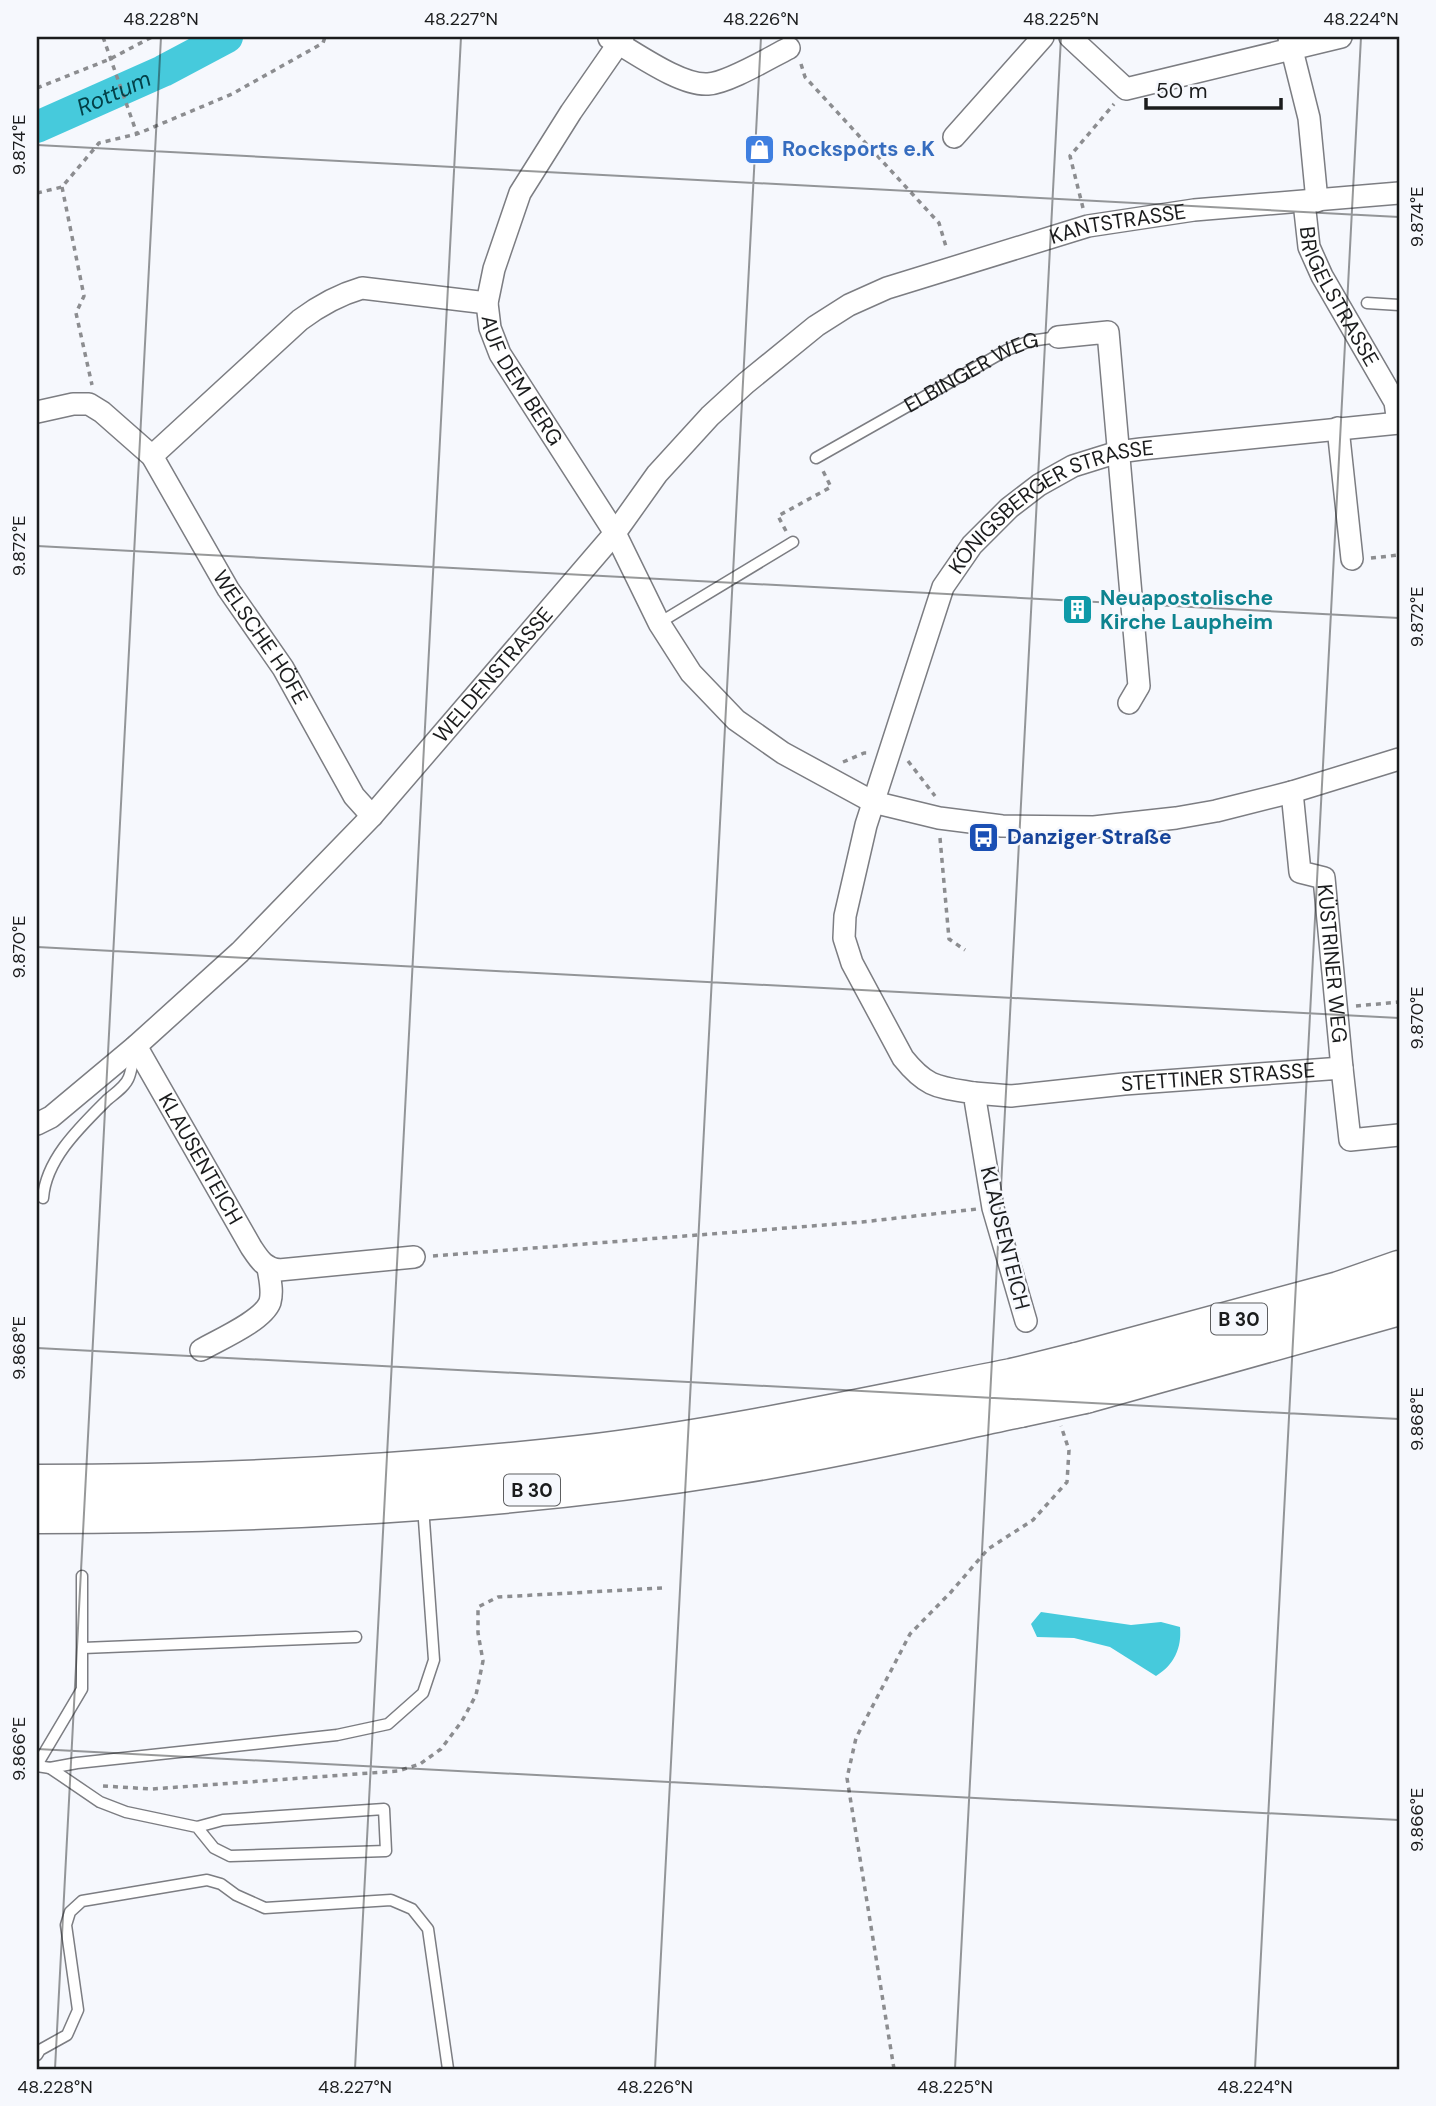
<svg xmlns="http://www.w3.org/2000/svg" width="1436" height="2106" viewBox="0 0 1436 2106" font-family="'DM Sans',sans-serif">
	<style>
		.water { fill: #46cadc }
		.lines { fill: none; stroke-linecap: round; stroke-linejoin: round }
		.river { stroke: #46cadc; stroke-width: 32 }
		.lane-casing { stroke: #7c7d82; stroke-width: 13 }
		.street-casing { stroke: #7c7d82; stroke-width: 24 }
		.highway-casing { stroke: #7c7d82; stroke-width: 41 }
		.path { stroke: #8c8d90; stroke-width: 3.5; stroke-dasharray: 5 5; stroke-linecap: butt }
		.lane { stroke: #fff; stroke-width: 10 }
		.street { stroke: #fff; stroke-width: 21 }
		.highway { stroke: #fff; stroke-width: 38 }
		.highway-bridge-casing { stroke: #7c7d82; stroke-width: 41; stroke-linecap: butt }
		.highway-bridge { stroke: #fff; stroke-width: 38 }
		.ticks { fill: none; stroke: #1b1c1d; stroke-width: 2; stroke-opacity: 0.45 }
		.labels { text-anchor: middle; stroke-width: 5; stroke-linejoin: round; paint-order: stroke }
		.shield { fill: #f6f8fd; stroke: #5d5e60; stroke-width: 2 }
		.shield-label { font-size: 19px; font-weight: bold; fill: #1b1c1d }
		.shop-label { font-size: 21px; font-weight: bold; fill: #366cbe; stroke: #f6f8fd; text-anchor: start }
		.street-label { font-size: 21px; fill: #1b1c1d; stroke: #f6f8fd }
		.culture-label { font-size: 21px; font-weight: bold; fill: #0d838f; stroke: #f6f8fd; text-anchor: start }
		.transit-label { font-size: 21px; font-weight: bold; fill: #164399; stroke: #f6f8fd; text-anchor: start }
		.water-label { font-size: 23px; font-style: italic; fill: #034148; stroke: #f6f8fd }
		.neatline { fill: none; stroke: #1b1c1d; stroke-width: 2.5 }
		.ticks-label { font-size: 18px; text-anchor: middle; fill: #1b1c1d }
	</style>
	<rect width="100%" height="100%" fill="#f6f8fd"/>
	<path class="water" d="M1041 1612 1131 1625 1161 1622 1180 1627C1182 1648 1174 1665 1156 1676L1110 1647 1074 1638 1037 1637 1031 1624Z"/>
	<g class="lines">
		<path class="river" id="s1" d="M37 127 163 71 227 37"/>
		<defs>
			<g id="lane">
				<path d="M1367 303 1399 305"/>
				<path id="s2" d="M816 458 1007 350 1030 341 1058 337"/>
				<path d="M659 623 793 542"/>
				<path d="M43 1198C46 1159 80 1127 107 1100 114 1094 126 1086 129 1077 132 1069 133 1059 135 1051"/>
				<path d="M83 1648 356 1637"/>
				<path d="M37 1765 82 1689V1576"/>
				<path d="M37 1766 50 1768 77 1763 337 1735 388 1724 423 1693 434 1660 423 1506"/>
				<path d="M50 1768 100 1802 126 1812 197 1827 223 1820 384 1809 386 1851 230 1856 214 1848 197 1827"/>
				<path d="M37 2055 40 2050 67 2035 78 2010 66 1925 70 1912 82 1901 207 1880 221 1884 236 1895 265 1908 391 1900 412 1909 428 1929 448 2069"/>
			</g>
			<g id="street">
				<path id="s3" d="M623 37 571 112 520 193 494 269 487 303 490 328 500 354 615 533 659 623 691 673 736 720 783 753 873 802 939 818 1002 826 1094 827 1176 818 1216 811 1292 792 1399 759"/>
				<path d="M1070 37 1126 89 1341 37"/>
				<path d="M609 38C633 51 680 86 708 84 728 83 769 58 789 48"/>
				<path d="M1289 38 1309 118 1317 201"/>
				<path d="M954 137 1043 37"/>
				<path id="s4" d="M1304 202 1309 247 1322 276 1395 402 1398 423"/>
				<path d="M1058 337 1108 332 1139 686 1129 703"/>
				<path id="s5" d="M37 412 73 404H89L102 412 152 456 228 589 283 668 354 796 372 816"/>
				<path d="M1338 428 1352 559"/>
				<path d="M152 456 300 320C320 305 338 295 362 288L487 303"/>
				<path id="s6" d="M1292 792 1300 872 1324 878 1342 1068"/>
				<path id="s7" d="M136 1046 251 1247C259 1259 264 1268 279 1270L414 1257"/>
				<path id="s8" d="M974 1093 1011 1096 1124 1084 1342 1068 1350 1140 1399 1135"/>
				<path id="s9" d="M37 1124 51 1117 136 1046 240 952 372 816 615 533 657 474 710 416 746 383 816 326 849 305 887 288 1088 226 1194 210 1399 193"/>
				<path id="s10" d="M1026 1321 993 1208 974 1093C938 1087 927 1088 903 1058L852 963 844 938 845 916 866 825 943 587 972 545 1009 508 1039 485 1073 466 1118 452 1141 449 1399 423"/>
				<path d="M201 1350C218 1340 263 1321 270 1302 273 1291 270 1280 268 1268"/>
			</g>
			<g id="highway">
				<path d="M1077 1362 1339 1291 1399 1270"/>
				<path d="M1085 1394 1399 1306"/>
				<path d="M37 1484C218 1484 399 1475 580 1455 725 1438 868 1406 1012 1378"/>
				<path d="M37 1514C269 1514 504 1502 734 1465 830 1450 925 1428 1020 1408"/>
			</g>
		</defs>
		<use href="#lane" class="lane-casing"/>
		<use href="#street" class="street-casing"/>
		<use href="#highway" class="highway-casing"/>
		<g class="path">
			<path d="M103 37 137 134"/>
			<path d="M801 64 805 77 939 223 947 250"/>
			<path d="M37 88 110 59 152 37"/>
			<path d="M62 187 84 296 76 313 92 385"/>
			<path d="M37 193 62 187 99 143 137 134 232 94 323 43 325 37"/>
			<path d="M1083 208 1070 156 1114 104"/>
			<path d="M786 531 778 516 831 487 822 469"/>
			<path d="M1371 558 1399 555"/>
			<path d="M908 761 935 796"/>
			<path d="M843 762 864 753H871"/>
			<path d="M940 838 949 939 965 950"/>
			<path d="M1356 1006 1399 1002"/>
			<path d="M433 1256 862 1222 977 1209"/>
			<path d="M103 1786 152 1789 398 1771 420 1764 441 1749 462 1721 476 1695 483 1661 478 1633V1607L498 1597 662 1588"/>
			<path d="M894 2069 847 1778 856 1738 910 1634 951 1592 988 1549 1033 1520 1067 1482 1069 1450 1061 1426"/>
		</g>
		<use href="#lane" class="lane"/>
		<use href="#street" class="street"/>
		<use href="#highway" class="highway"/>
		<defs>
			<g id="highway-bridge">
				<path d="M1012 1378 1077 1362"/>
				<path d="M1020 1408 1085 1394"/>
			</g>
		</defs>
		<use href="#highway-bridge" class="highway-bridge-casing"/>
		<use href="#highway-bridge" class="highway-bridge"/>
	</g>
	<path class="ticks" d="M37 145 1399 217M37 546 1399 618M37 947 1399 1018M37 1348 1399 1419M37 1749 1399 1820M55 2069 161 37M355 2069 461 37M655 2069 761 37M955 2069 1061 37M1255 2069 1361 37"/>
	<defs>
		<symbol id="shop-square" viewBox="-11 -11 22 22"><rect x="-9" y="-9" width="18" height="18" rx="4" fill="#3f7fe0" stroke="#f6f8fd"/><path d="M-5-2.5h2.3a2.7 3.5 0 0 1 5.4 0H5L5.5 6h-11ZM-1.5-2.5h3a1.5 2.3 0 0 0-3 0Z" fill="#fff"/></symbol>
		<symbol id="building-square" viewBox="-11 -11 22 22"><rect x="-9" y="-9" width="18" height="18" rx="4" fill="#0f9aa8" stroke="#f6f8fd"/><path d="M-4-6H4V6H1V3H-1V6H-4ZM-2.5-4.3h1.7v1.8h-1.7ZM.8-4.3h1.7v1.8H.8ZM-2.5-1h1.7V.8h-1.7ZM.8-1h1.7V.8H.8Z" fill="#fff"/></symbol>
		<symbol id="bus-square" viewBox="-11 -11 22 22"><rect x="-9" y="-9" width="18" height="18" rx="4" fill="#1a4fb4" stroke="#f6f8fd"/><path d="M-5-6H5V4H4V6H2V4H-2V6H-4V4H-5ZM-3.5-4V0h7V-4ZM-3.5 1.2v1.5H-2V1.2ZM2 1.2v1.5H3.5V1.2Z" fill="#fff"/></symbol>
	</defs>
	<g fill-rule="evenodd">
		<use href="#shop-square" x="742" y="132" width="35" height="35"/>
		<use href="#building-square" x="1060" y="592" width="35" height="35"/>
		<use href="#bus-square" x="966" y="820" width="35" height="35"/>
	</g>
	<g class="labels">
		<g class="shield">
			<rect x="1211" y="1303.5" width="56" height="31" rx="5"/>
			<rect x="504" y="1474.5" width="56" height="31" rx="5"/>
		</g>
		<g class="shield-label">
			<text x="1239" y="1326">B 30</text>
			<text x="532" y="1497">B 30</text>
		</g>
		<g class="shop-label">
			<text x="782" y="156">Rocksports e.K</text>
		</g>
		<g class="street-label">
			<text dy="7" stroke="none"><textPath href="#s9" startOffset="1440">KANTSTRASSE</textPath></text>
			<text dy="7" stroke="none"><textPath href="#s4" startOffset="102">BRIGELSTRASSE</textPath></text>
			<text dy="7" stroke="none"><textPath href="#s2" startOffset="178">ELBINGER WEG</textPath></text>
			<text dy="7" stroke="none"><textPath href="#s3" startOffset="388">AUF DEM BERG</textPath></text>
			<text dy="7" stroke="none"><textPath href="#s10" startOffset="957">KÖNIGSBERGER STRASSE</textPath></text>
			<text dy="7" stroke="none"><textPath href="#s5" startOffset="346">WELSCHE HÖFE</textPath></text>
			<text dy="7" stroke="none"><textPath href="#s9" startOffset="642">WELDENSTRASSE</textPath></text>
			<text dy="7" stroke="none"><textPath href="#s6" startOffset="191">KÜSTRINER WEG</textPath></text>
			<text dy="7" stroke="none"><textPath href="#s8" startOffset="245">STETTINER STRASSE</textPath></text>
			<text dy="7" stroke="none"><textPath href="#s7" startOffset="130">KLAUSENTEICH</textPath></text>
			<text transform="translate(1005 1238) rotate(76)" y="7">KLAUSENTEICH</text>
		</g>
		<g class="culture-label">
			<text x="1100" y="605">Neuapostolische<tspan x="1100" dy="24">Kirche Laupheim</tspan></text>
		</g>
		<g class="transit-label">
			<text x="1007" y="844">Danziger Straße</text>
		</g>
		<g class="water-label">
			<text dy="8" stroke="none"><textPath href="#s1" startOffset="84">Rottum</textPath></text>
		</g>
	</g>
	<rect width="1436" height="2106" fill="none" stroke="#f6f8fd" stroke-width="77"/>
	<path d="M1146 98v10h135v-10" fill="none" stroke="#1b1c1d" stroke-width="3.5"/>
	<text x="1156" y="98" font-size="21" fill="#1b1c1d" stroke="#f6f8fd" stroke-width="5" paint-order="stroke">50 m</text>
	<rect x="38" y="38" width="1360" height="2030" class="neatline"/>
	<g class="ticks-label">
		<text x="161" y="25">48.228°N</text>
		<text x="461" y="25">48.227°N</text>
		<text x="761" y="25">48.226°N</text>
		<text x="1061" y="25">48.225°N</text>
		<text x="1361" y="25">48.224°N</text>
		<text transform="translate(19 145) rotate(-90)" y="6">9.874°E</text>
		<text transform="translate(1417 217) rotate(-90)" y="6">9.874°E</text>
		<text transform="translate(19 546) rotate(-90)" y="6">9.872°E</text>
		<text transform="translate(1417 617) rotate(-90)" y="6">9.872°E</text>
		<text transform="translate(19 947) rotate(-90)" y="6">9.870°E</text>
		<text transform="translate(1417 1018) rotate(-90)" y="6">9.870°E</text>
		<text transform="translate(19 1348) rotate(-90)" y="6">9.868°E</text>
		<text transform="translate(1417 1419) rotate(-90)" y="6">9.868°E</text>
		<text transform="translate(19 1749) rotate(-90)" y="6">9.866°E</text>
		<text transform="translate(1417 1820) rotate(-90)" y="6">9.866°E</text>
		<text x="55" y="2093">48.228°N</text>
		<text x="355" y="2093">48.227°N</text>
		<text x="655" y="2093">48.226°N</text>
		<text x="955" y="2093">48.225°N</text>
		<text x="1255" y="2093">48.224°N</text>
	</g>
</svg>
